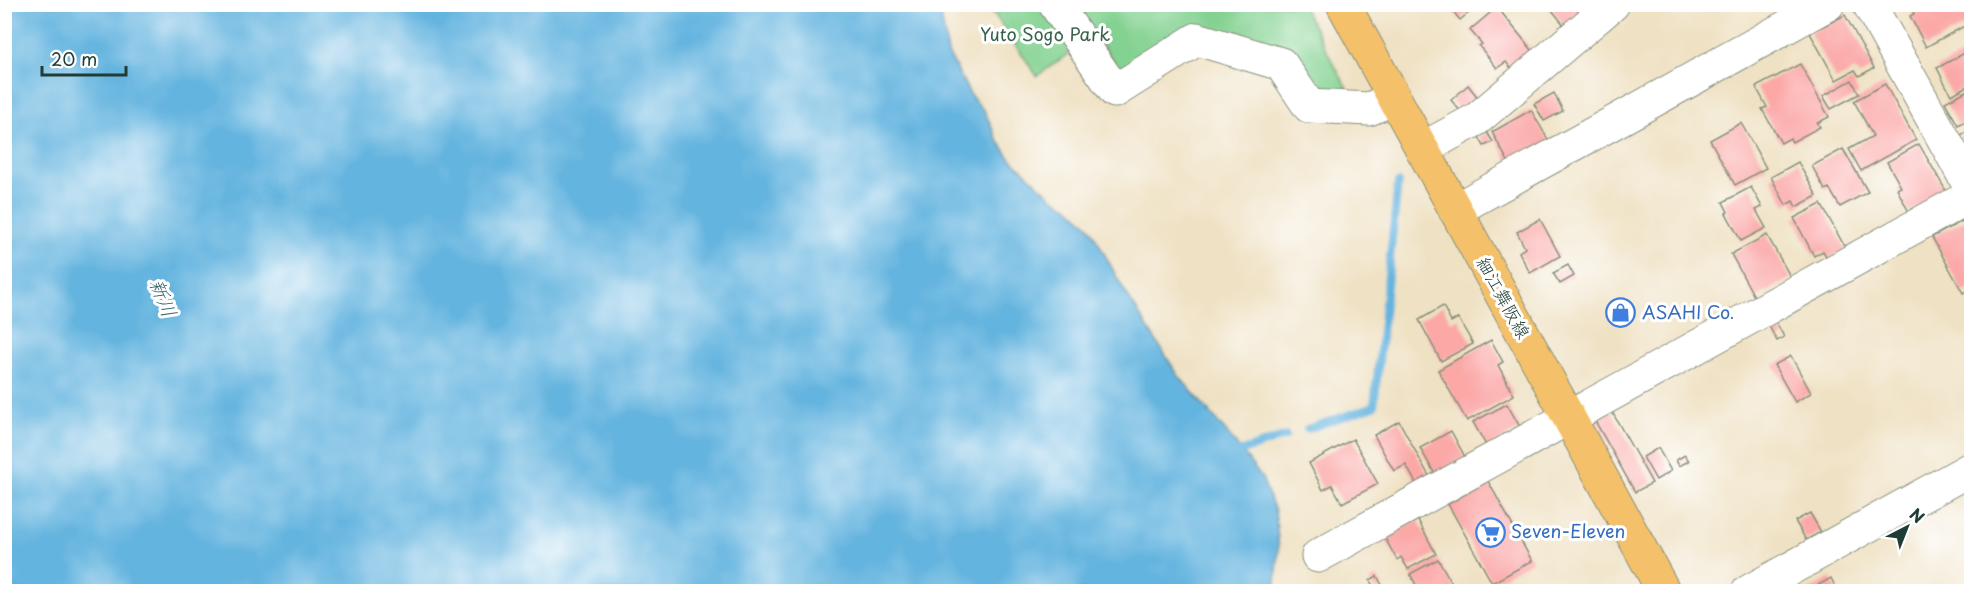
<svg xmlns="http://www.w3.org/2000/svg" width="1976" height="596" viewBox="0 0 1976 596" font-family="'Playpen Sans','Klee One',sans-serif">
	<style>
		.green { fill: #84d292; stroke: #528863; stroke-width: 1.5 }
		.water { fill: #64b4df; stroke: #42788a; stroke-width: 1.5 }
		.lines { fill: none; stroke-linecap: round; stroke-linejoin: round }
		.stream { stroke: #64b4df; stroke-width: 8 }
		.building { fill: #fba8a7 }
		.minor-casing { stroke: #878f7c; stroke-width: 35 }
		.major-casing { stroke: #878f7c; stroke-width: 35 }
		.minor { stroke: #fff; stroke-width: 33 }
		.major { stroke: #f4c16a; stroke-width: 33 }
		.labels { text-anchor: middle; stroke-width: 6; stroke-linejoin: round; paint-order: stroke }
		.park-label { font-size: 18px; fill: #38624c; stroke: #fff }
		.street-label { font-size: 18px; fill: #1f3d34; stroke: #fff }
		.shop-label { font-size: 18px; fill: #366cbe; stroke: #fff; text-anchor: start }
		.water-label { font-size: 20px; font-style: italic; fill: #346167; stroke: #fff }
	</style>
	<rect width="100%" height="100%" fill="#fff"/>
	<filter id="ink" filterUnits="userSpaceOnUse"><feTurbulence type="fractalNoise" baseFrequency=".0167" numOctaves="2"/><feDisplacementMap in="SourceGraphic" scale="12" xChannelSelector="R" yChannelSelector="G"/><feConvolveMatrix kernelMatrix="1 2 1 2 8 2 1 2 1" color-interpolation-filters="sRGB"/></filter>
	<filter id="wash" filterUnits="userSpaceOnUse"><feTurbulence type="fractalNoise" baseFrequency=".008" numOctaves="4" result="noise"/><feDisplacementMap in="SourceGraphic" scale="24" xChannelSelector="R" yChannelSelector="G"/><feGaussianBlur stdDeviation="1.35" result="paint"/><feColorMatrix in="noise" values="0 0 0 0 0 0 0 0 0 0 0 0 0 0 0 0 0 1.4 0 .05"/><feComposite in="paint" operator="in"/></filter>
	<g filter="url(#wash)">
		<rect width="100%" height="100%" fill="#efe1c3"/>
		<path class="green" d="M988 5H1302L1349 92 1316 91 1190 27 1120 71 1095 35 1037 76Z"/>
		<path class="water" d="M4 5H939L948 53 971 96 985 112 997 139 1010 158 1053 198 1068 206 1090 227 1125 292 1178 375 1233 440 1262 478 1275 511 1279 549 1275 591H5Z"/>
		<g class="lines">
			<g class="stream">
				<path d="M1307 429 1374 406 1398 183"/>
				<path d="M1242 451 1286 436"/>
			</g>
		</g>
		<g id="blocks">
			<g class="building">
				<path d="M1447 4H1479L1460 20Z"/>
				<path d="M1547 4H1589L1564 25Z"/>
				<path d="M1909 4H1962L1972 22 1926 47 1910 16 1914 14Z"/>
				<path d="M1497 7 1536 55 1515 73 1506 62 1497 68 1479 46 1482 44 1470 30Z"/>
				<path d="M1845 15 1874 68 1859 76 1855 70 1836 80 1810 33Z"/>
				<path d="M1972 49V84L1951 95 1937 68Z"/>
				<path d="M1800 64 1829 117 1817 123 1820 127 1792 142 1790 138 1781 143 1762 109 1767 107 1756 87Z"/>
				<path d="M1852 80 1859 94 1831 109 1823 96Z"/>
				<path d="M1885 84 1916 140 1861 171 1849 149 1873 136 1854 101Z"/>
				<path d="M1468 85 1479 99 1462 113 1451 100Z"/>
				<path d="M1972 88V118L1958 125 1945 102Z"/>
				<path d="M1554 93 1563 111 1544 121 1534 104Z"/>
				<path d="M1531 110 1550 143 1510 165 1492 132Z"/>
				<path d="M1741 123 1766 168 1735 185 1710 140Z"/>
				<path d="M1972 129V157L1959 136Z"/>
				<path d="M1487 132 1493 142 1484 146 1479 137Z"/>
				<path d="M1919 144 1946 191 1909 212 1897 189 1901 187 1887 162Z"/>
				<path d="M1843 149 1868 192 1840 207 1829 188 1825 190 1812 166Z"/>
				<path d="M1798 162 1817 196 1796 207 1793 201 1786 205 1771 177Z"/>
				<path d="M1751 187 1762 207 1756 210 1766 228 1741 241 1726 213 1728 212 1723 202Z"/>
				<path d="M1821 204 1846 249 1828 259 1823 251 1814 256 1794 218Z"/>
				<path d="M1968 218 1972 224V288L1963 293 1932 237Z"/>
				<path d="M1540 219 1560 256 1530 273 1519 252 1525 248 1517 232Z"/>
				<path d="M1767 235 1791 278 1755 298 1731 254Z"/>
				<path d="M1568 265 1574 276 1560 284 1553 273Z"/>
				<path d="M1443 306 1451 322 1458 318 1473 344 1441 361 1419 320Z"/>
				<path d="M1775 320 1784 337 1777 341 1768 324Z"/>
				<path d="M1491 340 1503 362 1498 365 1514 395 1467 421 1438 370Z"/>
				<path d="M1791 356 1811 393 1795 402 1774 365Z"/>
				<path d="M1507 404 1521 429 1487 447 1473 422Z"/>
				<path d="M1611 410 1652 483 1635 492 1594 419Z"/>
				<path d="M1399 421 1430 478 1417 485 1406 465 1394 471 1374 435Z"/>
				<path d="M1451 431 1465 457 1435 474 1420 448Z"/>
				<path d="M1353 439 1378 484 1342 503 1332 485 1323 490 1309 463Z"/>
				<path d="M1658 448 1671 471 1656 480 1643 457Z"/>
				<path d="M1685 455 1689 461 1679 466 1676 460Z"/>
				<path d="M1488 481 1532 561 1492 583 1448 504Z"/>
				<path d="M1810 513 1821 532 1806 540 1795 521Z"/>
				<path d="M1418 520 1436 554 1408 569 1401 557 1397 560 1385 538Z"/>
				<path d="M1438 559 1457 592H1420L1410 574Z"/>
				<path d="M1377 576 1383 587 1375 591 1370 580Z"/>
				<path d="M1831 578 1838 592H1806Z"/>
			</g>
		</g>
	</g>
	<g filter="url(#ink)">
		<use href="#blocks" fill-opacity="0" stroke="#878f7c" stroke-width="1.5"/>
		<g class="lines">
			<defs>
				<g id="minor">
					<path d="M1055 4 1115 91 1197 39 1281 64 1309 106 1369 109 1394 98"/>
					<path d="M1869 4 1972 190"/>
					<path d="M1422 149 1477 119 1613 4"/>
					<path d="M1455 210 1828 4"/>
					<path d="M1318 556 1972 195"/>
					<path d="M1748 592 1972 468"/>
				</g>
				<path id="major" d="M1343 4 1664 592"/>
			</defs>
			<use href="#minor" class="minor-casing"/>
			<use href="#major" class="major-casing"/>
			<use href="#minor" class="minor"/>
			<use href="#major" class="major"/>
		</g>
	</g>
	<defs>
		<symbol id="shop-ring" viewBox="-11 -11 22 22"><circle r="9.5" fill="#fff" stroke="#3f7fe0" stroke-width="1.5"/><path d="M-5-2.5h2.3a2.7 3.5 0 0 1 5.4 0H5L5.5 6h-11ZM-1.5-2.5h3a1.5 2.3 0 0 0-3 0Z" fill="#3f7fe0"/></symbol>
		<symbol id="supermarket-ring" viewBox="-11 -11 22 22"><circle r="9.5" fill="#fff" stroke="#3f7fe0" stroke-width="1.5"/><path d="M-6-5.5h2.5l.6 2H6L4.5 2H-2.5L-4.4-4H-6ZM-1.5 3.2a1.3 1.3 0 1 0 .1 0ZM3 3.2a1.3 1.3 0 1 0 .1 0Z" fill="#3f7fe0"/></symbol>
	</defs>
	<g fill-rule="evenodd">
		<use href="#shop-ring" x="1604" y="296" width="33" height="33"/>
		<use href="#supermarket-ring" x="1474" y="516" width="33" height="33"/>
	</g>
	<g class="labels">
		<g class="park-label">
			<text x="1045" y="41">Yuto Sogo Park</text>
		</g>
		<g class="street-label">
			<text transform="translate(1503 298) rotate(61)" y="6">細江舞阪線</text>
		</g>
		<g class="shop-label">
			<text x="1642" y="319">ASAHI Co.</text>
			<text x="1511" y="538">Seven-Eleven</text>
		</g>
		<g class="water-label">
			<text transform="translate(163 298) rotate(68)" y="7">新川</text>
		</g>
	</g>
	<rect width="1976" height="596" fill="none" stroke="#fff" stroke-width="24"/>
	<g transform="translate(1907 527) rotate(42)" stroke="#ffffff" stroke-width="4.5" paint-order="stroke">
	<path d="M0-4.5L10 22L0 15L-10 22Z" fill="#1f3d34"/>
	<text y="-9" font-size="16" font-weight="bold" text-anchor="middle" fill="#1f3d34">N</text>
	</g>
	<path d="M42 66v9h84v-9" fill="none" stroke="#1f3d34" stroke-width="3"/>
	<text x="51" y="66" font-size="18" fill="#1f3d34" stroke="#ffffff" stroke-width="4.5" paint-order="stroke">20 m</text>
</svg>
